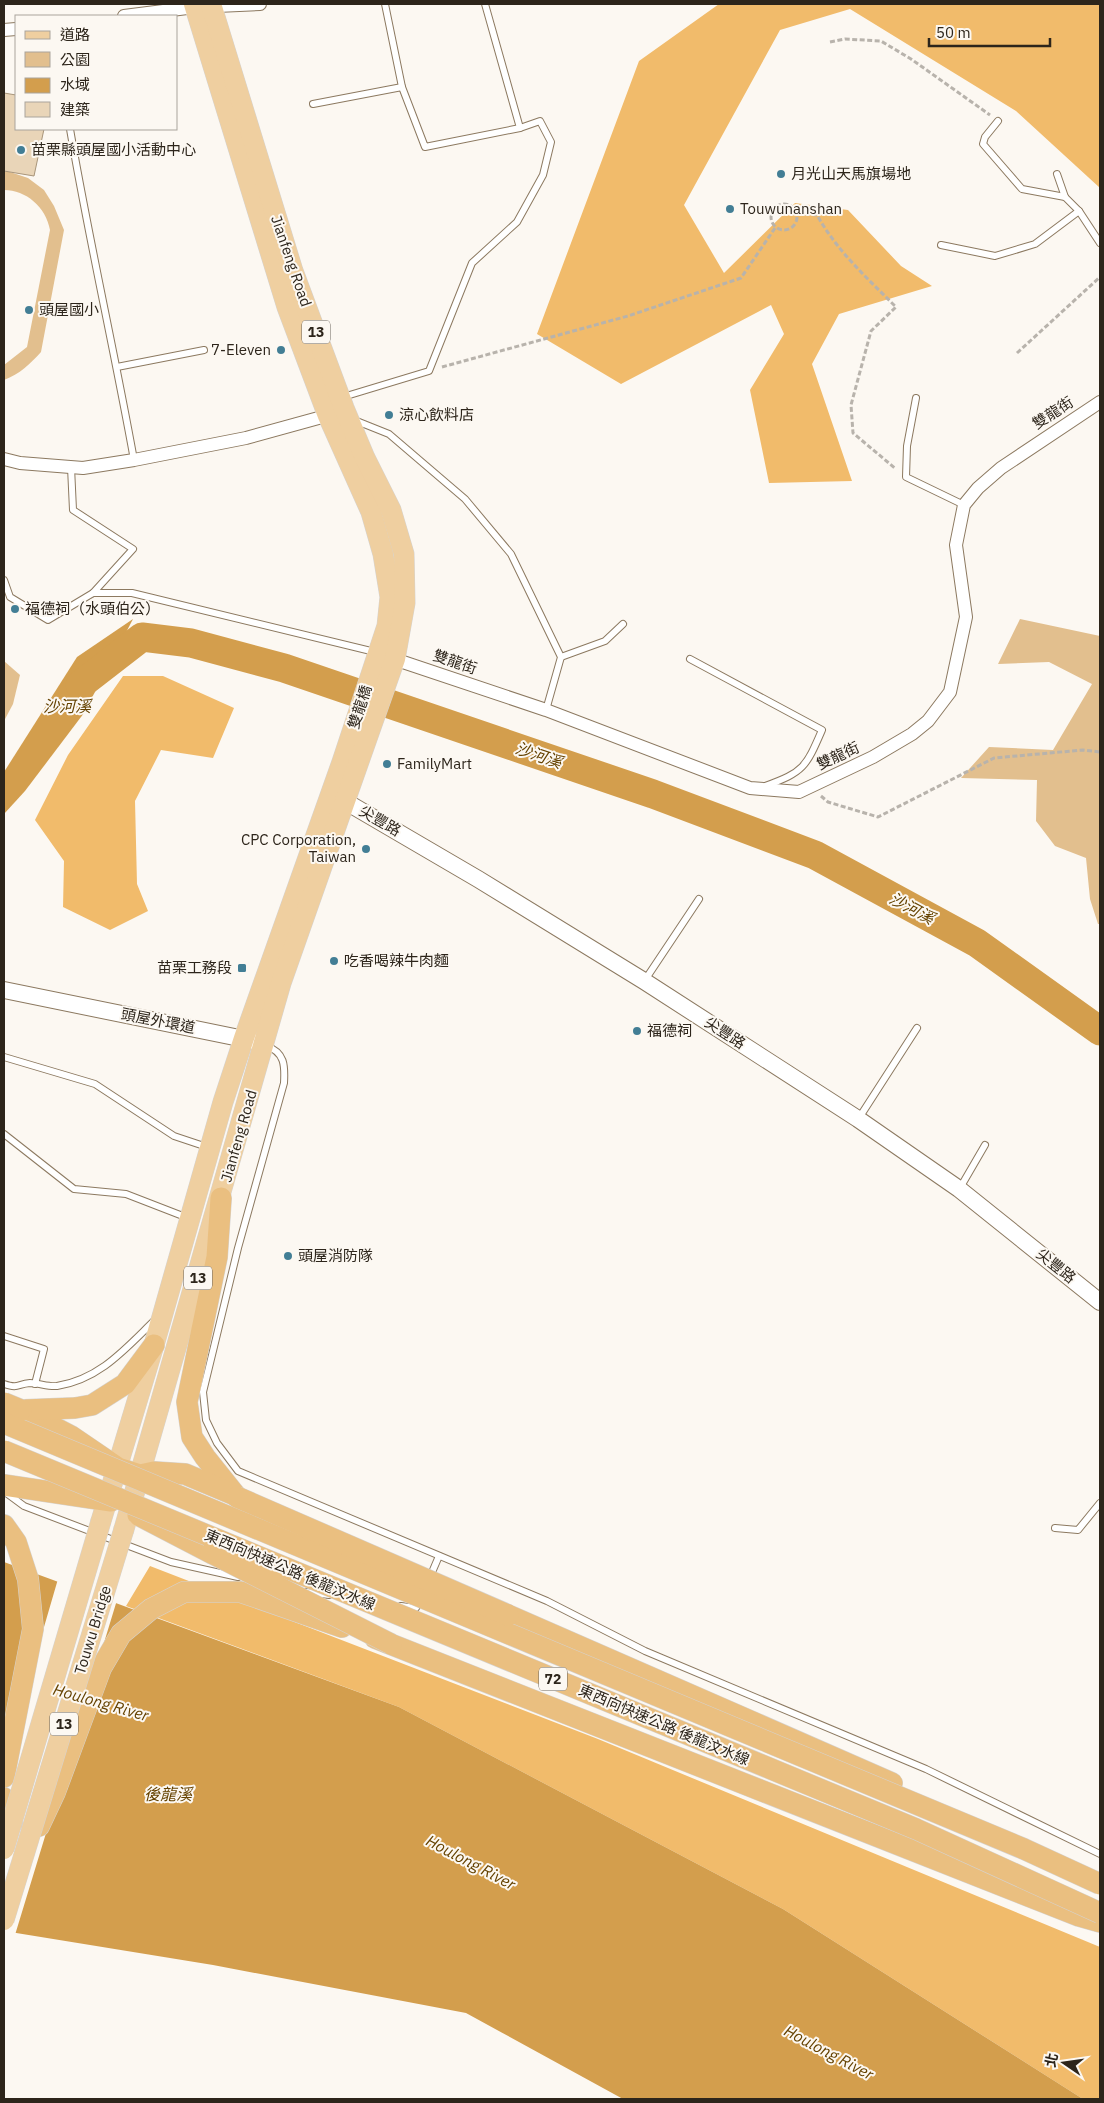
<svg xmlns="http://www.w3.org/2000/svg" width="1104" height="2103" viewBox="0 0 1104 2103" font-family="'IBM Plex Sans','Noto Sans TC',sans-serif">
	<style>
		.green { fill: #e2bf8e }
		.forest { fill: #f1bb6b }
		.water { fill: #d39e4d }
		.pier { fill: #fcf8f2 }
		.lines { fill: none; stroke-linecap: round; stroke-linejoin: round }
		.river { stroke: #d39e4d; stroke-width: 29 }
		.building { fill: #e9d5b8; stroke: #a8957a }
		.service-casing { stroke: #8c7960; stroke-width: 8 }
		.minor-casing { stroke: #8c7960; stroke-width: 14 }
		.tertiary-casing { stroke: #8c7960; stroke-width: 18 }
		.primary-casing { stroke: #d5d3d1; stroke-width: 21 }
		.trunk-casing { stroke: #d5d3d1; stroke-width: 22 }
		.path { stroke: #b8b3ac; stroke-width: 3; stroke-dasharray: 5 2.5; stroke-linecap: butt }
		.service { stroke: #fff; stroke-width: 6 }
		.minor { stroke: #fff; stroke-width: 12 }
		.tertiary { stroke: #fff; stroke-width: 16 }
		.primary { stroke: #efcfa0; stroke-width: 20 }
		.trunk { stroke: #eabf80; stroke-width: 21 }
		.primary-bridge-casing { stroke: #d5d3d1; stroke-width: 21; stroke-linecap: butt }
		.trunk-bridge-casing { stroke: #d5d3d1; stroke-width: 22; stroke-linecap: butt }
		.primary-bridge { stroke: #efcfa0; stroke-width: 20 }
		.trunk-bridge { stroke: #eabf80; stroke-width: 21 }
		.poi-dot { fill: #427e95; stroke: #fcf8f2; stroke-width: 2 }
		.labels { text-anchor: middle; stroke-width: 4; stroke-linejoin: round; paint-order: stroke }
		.shield { fill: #fcf8f2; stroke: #6b645c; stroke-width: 1 }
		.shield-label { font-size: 14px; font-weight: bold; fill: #2d251b }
		.poi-label { font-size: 15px; fill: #2d251b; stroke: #fcf8f2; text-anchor: start }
		.street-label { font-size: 15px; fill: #2d251b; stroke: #fcf8f2 }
		.water-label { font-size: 16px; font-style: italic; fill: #654200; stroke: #fcf8f2 }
	</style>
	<rect width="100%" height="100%" fill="#fcf8f2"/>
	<g class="green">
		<path d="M7 171 28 178 44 190 54 206 64 230 41 352C30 364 20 374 4 380V365L27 347 50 230C46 207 26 190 4 190V172Z"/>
		<path d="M1020 619 1100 636V924H1098L1090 899 1086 858 1055 846 1036 821 1037 780 961 778 989 747 1053 750 1092 684 1049 662 998 664Z"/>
		<path d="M4 661 20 675 13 704 4 721Z"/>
	</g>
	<g class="forest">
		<path d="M719 4H1100V188L1016 111 850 9 780 30 684 205 724 273 795 203 848 210 901 266 932 286 839 314 812 364 852 481 769 483 750 390 784 334 771 305 621 384 537 334 639 61Z"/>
		<path d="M123 676H163L234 708 213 758 161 750 135 801 137 884 148 911 110 930 63 907 64 861 35 820 68 755Z"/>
		<path d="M150 1566 598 1739 1100 1947V2099H1083L783 1909 399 1707 126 1606Z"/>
	</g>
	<g class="water">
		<path d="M133 619 84 713 25 791 4 814V772L77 657Z"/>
		<path d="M4 1562 399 1707 783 1909 1083 2099H623L466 2013 213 1965 4 1931Z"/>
	</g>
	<path class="pier" d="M58 1579 117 1600 15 1935 4 1934V1796L22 1734 37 1651Z"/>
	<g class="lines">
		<path class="river" d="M80 685 142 637 191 643 284 668 653 794 815 855 977 943 1100 1031"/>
	</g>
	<path class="building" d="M4 93 16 95V129H44L34 176 4 171Z"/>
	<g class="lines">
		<defs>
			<g id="service">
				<path d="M485 4 520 128"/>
				<path d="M313 104 402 87"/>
				<path d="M998 121 985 137 983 144 1022 189 1065 197 1079 211 1100 243"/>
				<path d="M70 129C89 240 114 349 134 460"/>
				<path d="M1057 174 1065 197"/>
				<path d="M941 245 995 256 1035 244 1079 211"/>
				<path d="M117 367 204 350"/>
				<path d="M343 397 429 371 472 263 517 222 543 175 551 142 540 121 520 128 425 147 402 87 385 4"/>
				<path d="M916 398 907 446 906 477 964 505"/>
				<path d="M354 420 389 434 465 499 511 554 561 657 546 710"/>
				<path d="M71 467 73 510 133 549 93 593"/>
				<path d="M4 580 10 597 48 620 93 593H132L375 652"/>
				<path d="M561 657 605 641 623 624"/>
				<path d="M690 659 822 730C806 767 804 772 765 786"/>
				<path d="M645 980 699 899"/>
				<path d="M266 1046C285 1052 285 1066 284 1083L238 1248 203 1392 206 1420 217 1443 238 1471 547 1601 645 1651 926 1769 1100 1854"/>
				<path d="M4 1057 95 1084 174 1136 207 1147"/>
				<path d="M859 1118 917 1028"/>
				<path d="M4 1134 74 1189 126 1194 188 1218"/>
				<path d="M960 1188 985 1145"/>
				<path d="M4 1336 44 1349 35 1384"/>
				<path d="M4 1384C19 1389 17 1384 30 1383 39 1383 48 1387 57 1386 100 1379 125 1349 155 1320"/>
				<path d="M5 1492 24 1506 171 1562 238 1577"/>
				<path d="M1055 1528 1078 1530 1100 1503"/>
				<path d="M430 1577 439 1556"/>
				<path d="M307 1592 329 1595"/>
				<path d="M401 1606 416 1608 420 1600"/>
			</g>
			<g id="minor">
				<path d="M124 16 195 7 260 4"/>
				<path d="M4 30 16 29"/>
				<path d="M4 459 20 463 83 468 134 460 246 438 333 414"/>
				<path d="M388 657 546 710 750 788 799 792 873 757 912 734 928 721 950 692 966 617 956 545 964 505 978 488 1001 468 1100 402"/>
			</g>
			<g id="tertiary">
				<path d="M336 796 478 879 644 981 858 1119 959 1189 1100 1302"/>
				<path d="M4 990 254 1041"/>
			</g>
			<g id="primary">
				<path d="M101 1521 154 1345 223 1102 244 1038 342 762 387 626 390 597 383 554 371 512 328 416 287 307 194 4"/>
				<path d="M124 1529 281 983 395 659 405 603 404 554 391 510 365 458 344 408 293 271 211 4"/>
			</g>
			<g id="trunk">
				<path d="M221 1198 217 1257 187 1402 192 1437 205 1457 237 1497"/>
				<path d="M21 1410 71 1436 118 1468 140 1475 154 1472 185 1474 235 1495"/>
				<path d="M24 1410 75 1408 92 1405 125 1384 154 1345"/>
				<path d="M4 1485 111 1501"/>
				<path d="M138 1515 211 1553"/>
				<path d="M4 1525 16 1542 28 1579 33 1629 4 1777"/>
				<path d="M508 1615 892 1783"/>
				<path d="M375 1638 1079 1916 1100 1922"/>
				<path d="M4 1798 12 1823"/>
				<path d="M39 1826 55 1792 101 1668 121 1634 151 1609 184 1592H241L342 1627"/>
			</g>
		</defs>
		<use href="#service" class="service-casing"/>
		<use href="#minor" class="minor-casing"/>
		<use href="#tertiary" class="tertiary-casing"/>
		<use href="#primary" class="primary-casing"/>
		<use href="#trunk" class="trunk-casing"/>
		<g class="path">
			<path d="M830 42 845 39 881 41 911 59 990 115"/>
			<circle cx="784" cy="217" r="13"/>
			<path d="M797 213 817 215C837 251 867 278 896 307L871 331 851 405 853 433 896 469"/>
			<path d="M1017 353 1100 277"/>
			<path d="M442 367 628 316 741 278 775 228"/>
			<path d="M821 796 828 802 878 817 994 758 1083 750 1100 752"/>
		</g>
		<use href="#service" class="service"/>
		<use href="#minor" class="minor"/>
		<use href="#tertiary" class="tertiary"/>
		<use href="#primary" class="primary"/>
		<use href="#trunk" class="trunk"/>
		<defs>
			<g id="primary-bridge">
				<path d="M4 1849 101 1521"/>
				<path d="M4 1920 124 1529"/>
			</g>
			<g id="trunk-bridge">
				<path d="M4 1403 21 1410"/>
				<path d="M4 1423 1024 1849 1100 1884"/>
				<path d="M4 1451 916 1829 1100 1913"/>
				<path d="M237 1497 508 1615"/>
				<path d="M211 1553 391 1644"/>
			</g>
		</defs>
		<use href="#primary-bridge" class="primary-bridge-casing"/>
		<use href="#trunk-bridge" class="trunk-bridge-casing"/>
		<use href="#primary-bridge" class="primary-bridge"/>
		<use href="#trunk-bridge" class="trunk-bridge"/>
	</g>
	<g class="poi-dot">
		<circle cx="21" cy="150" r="5"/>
		<circle cx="781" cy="174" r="5"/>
		<circle cx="730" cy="209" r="5"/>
		<circle cx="29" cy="310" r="5"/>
		<circle cx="281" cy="350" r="5"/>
		<circle cx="389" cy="415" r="5"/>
		<circle cx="15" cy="609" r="5"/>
		<circle cx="387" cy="764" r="5"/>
		<circle cx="366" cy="849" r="5"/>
		<circle cx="334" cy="961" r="5"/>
		<rect x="237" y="963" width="10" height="10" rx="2.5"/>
		<circle cx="637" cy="1031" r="5"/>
		<circle cx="288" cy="1256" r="5"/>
	</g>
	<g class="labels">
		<g class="shield">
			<rect x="302" y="320.5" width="28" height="23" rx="4"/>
			<rect x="184" y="1266.5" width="28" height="23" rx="4"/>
			<rect x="539" y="1667.5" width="28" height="23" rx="4"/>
			<rect x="50" y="1712.5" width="28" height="23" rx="4"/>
		</g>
		<g class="shield-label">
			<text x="316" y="337">13</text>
			<text x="198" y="1283">13</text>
			<text x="553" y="1684">72</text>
			<text x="64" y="1729">13</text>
		</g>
		<g class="poi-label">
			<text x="31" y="155">苗栗縣頭屋國小活動中心</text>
			<text x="791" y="179">月光山天馬旗場地</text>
			<text x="740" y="214">Touwunanshan</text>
			<text x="39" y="315">頭屋國小</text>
			<text x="271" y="355" text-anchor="end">7-Eleven</text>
			<text x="399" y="420">涼心飲料店</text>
			<text x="25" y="614">福德祠（水頭伯公）</text>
			<text x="397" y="769">FamilyMart</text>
			<text x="356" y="845" text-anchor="end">CPC Corporation,<tspan x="356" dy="17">Taiwan</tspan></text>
			<text x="344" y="966">吃香喝辣牛肉麵</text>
			<text x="232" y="973" text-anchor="end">苗栗工務段</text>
			<text x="647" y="1036">福德祠</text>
			<text x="298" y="1261">頭屋消防隊</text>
		</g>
		<g class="street-label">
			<text transform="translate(291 261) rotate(71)" y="5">Jianfeng Road</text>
			<text transform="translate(1053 413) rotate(-33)" y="5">雙龍街</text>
			<text transform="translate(455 662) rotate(19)" y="5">雙龍街</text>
			<text transform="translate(360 707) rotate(-72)" y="5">雙龍橋</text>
			<text transform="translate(838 756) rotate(-25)" y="5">雙龍街</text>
			<text transform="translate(380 821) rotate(30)" y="5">尖豐路</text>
			<text transform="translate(158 1021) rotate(11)" y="5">頭屋外環道</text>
			<text transform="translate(725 1033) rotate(33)" y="5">尖豐路</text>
			<text transform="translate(239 1136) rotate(-74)" y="5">Jianfeng Road</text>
			<text transform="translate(1056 1266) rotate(39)" y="5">尖豐路</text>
			<text transform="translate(290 1570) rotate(23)" y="5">東西向快速公路 後龍汶水線</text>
			<text transform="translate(93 1630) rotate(-73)" y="5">Touwu Bridge</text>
			<text transform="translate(664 1725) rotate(23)" y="5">東西向快速公路 後龍汶水線</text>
		</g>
		<g class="water-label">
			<text x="67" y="712">沙河溪</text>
			<text transform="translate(539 755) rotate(19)" y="6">沙河溪</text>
			<text transform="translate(912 908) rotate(28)" y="6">沙河溪</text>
			<text transform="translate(101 1702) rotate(16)" y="6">Houlong River</text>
			<text x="168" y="1800">後龍溪</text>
			<text transform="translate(471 1862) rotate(28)" y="6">Houlong River</text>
			<text transform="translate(829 2052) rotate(28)" y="6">Houlong River</text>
		</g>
	</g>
	<rect width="1104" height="2103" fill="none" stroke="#2d251b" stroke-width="10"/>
	<rect x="15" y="15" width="162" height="115" fill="#fcf8f2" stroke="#a9a49c"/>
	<rect x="25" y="31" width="25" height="8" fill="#efcfa0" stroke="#a9a49c"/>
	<text x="60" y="40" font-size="15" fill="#2d251b">道路</text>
	<rect x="25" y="52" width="25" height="15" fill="#e2bf8e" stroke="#a9a49c"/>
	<text x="60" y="65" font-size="15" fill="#2d251b">公園</text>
	<rect x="25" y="78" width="25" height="15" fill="#d39e4d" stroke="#a9a49c"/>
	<text x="60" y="90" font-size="15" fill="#2d251b">水域</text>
	<rect x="25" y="102" width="25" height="15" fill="#e9d5b8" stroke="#a9a49c"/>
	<text x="60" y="115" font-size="15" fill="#2d251b">建築</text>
	<g transform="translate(1064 2063) rotate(283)" stroke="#fcf8f2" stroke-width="4" paint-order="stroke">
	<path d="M0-4L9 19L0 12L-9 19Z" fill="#2d251b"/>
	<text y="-8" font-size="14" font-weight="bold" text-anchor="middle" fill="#2d251b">北</text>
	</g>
	<path d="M929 38v8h121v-8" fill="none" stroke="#2d251b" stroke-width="2.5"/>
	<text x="936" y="38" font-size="15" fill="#2d251b" stroke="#fcf8f2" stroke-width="4" paint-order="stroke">50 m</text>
</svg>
